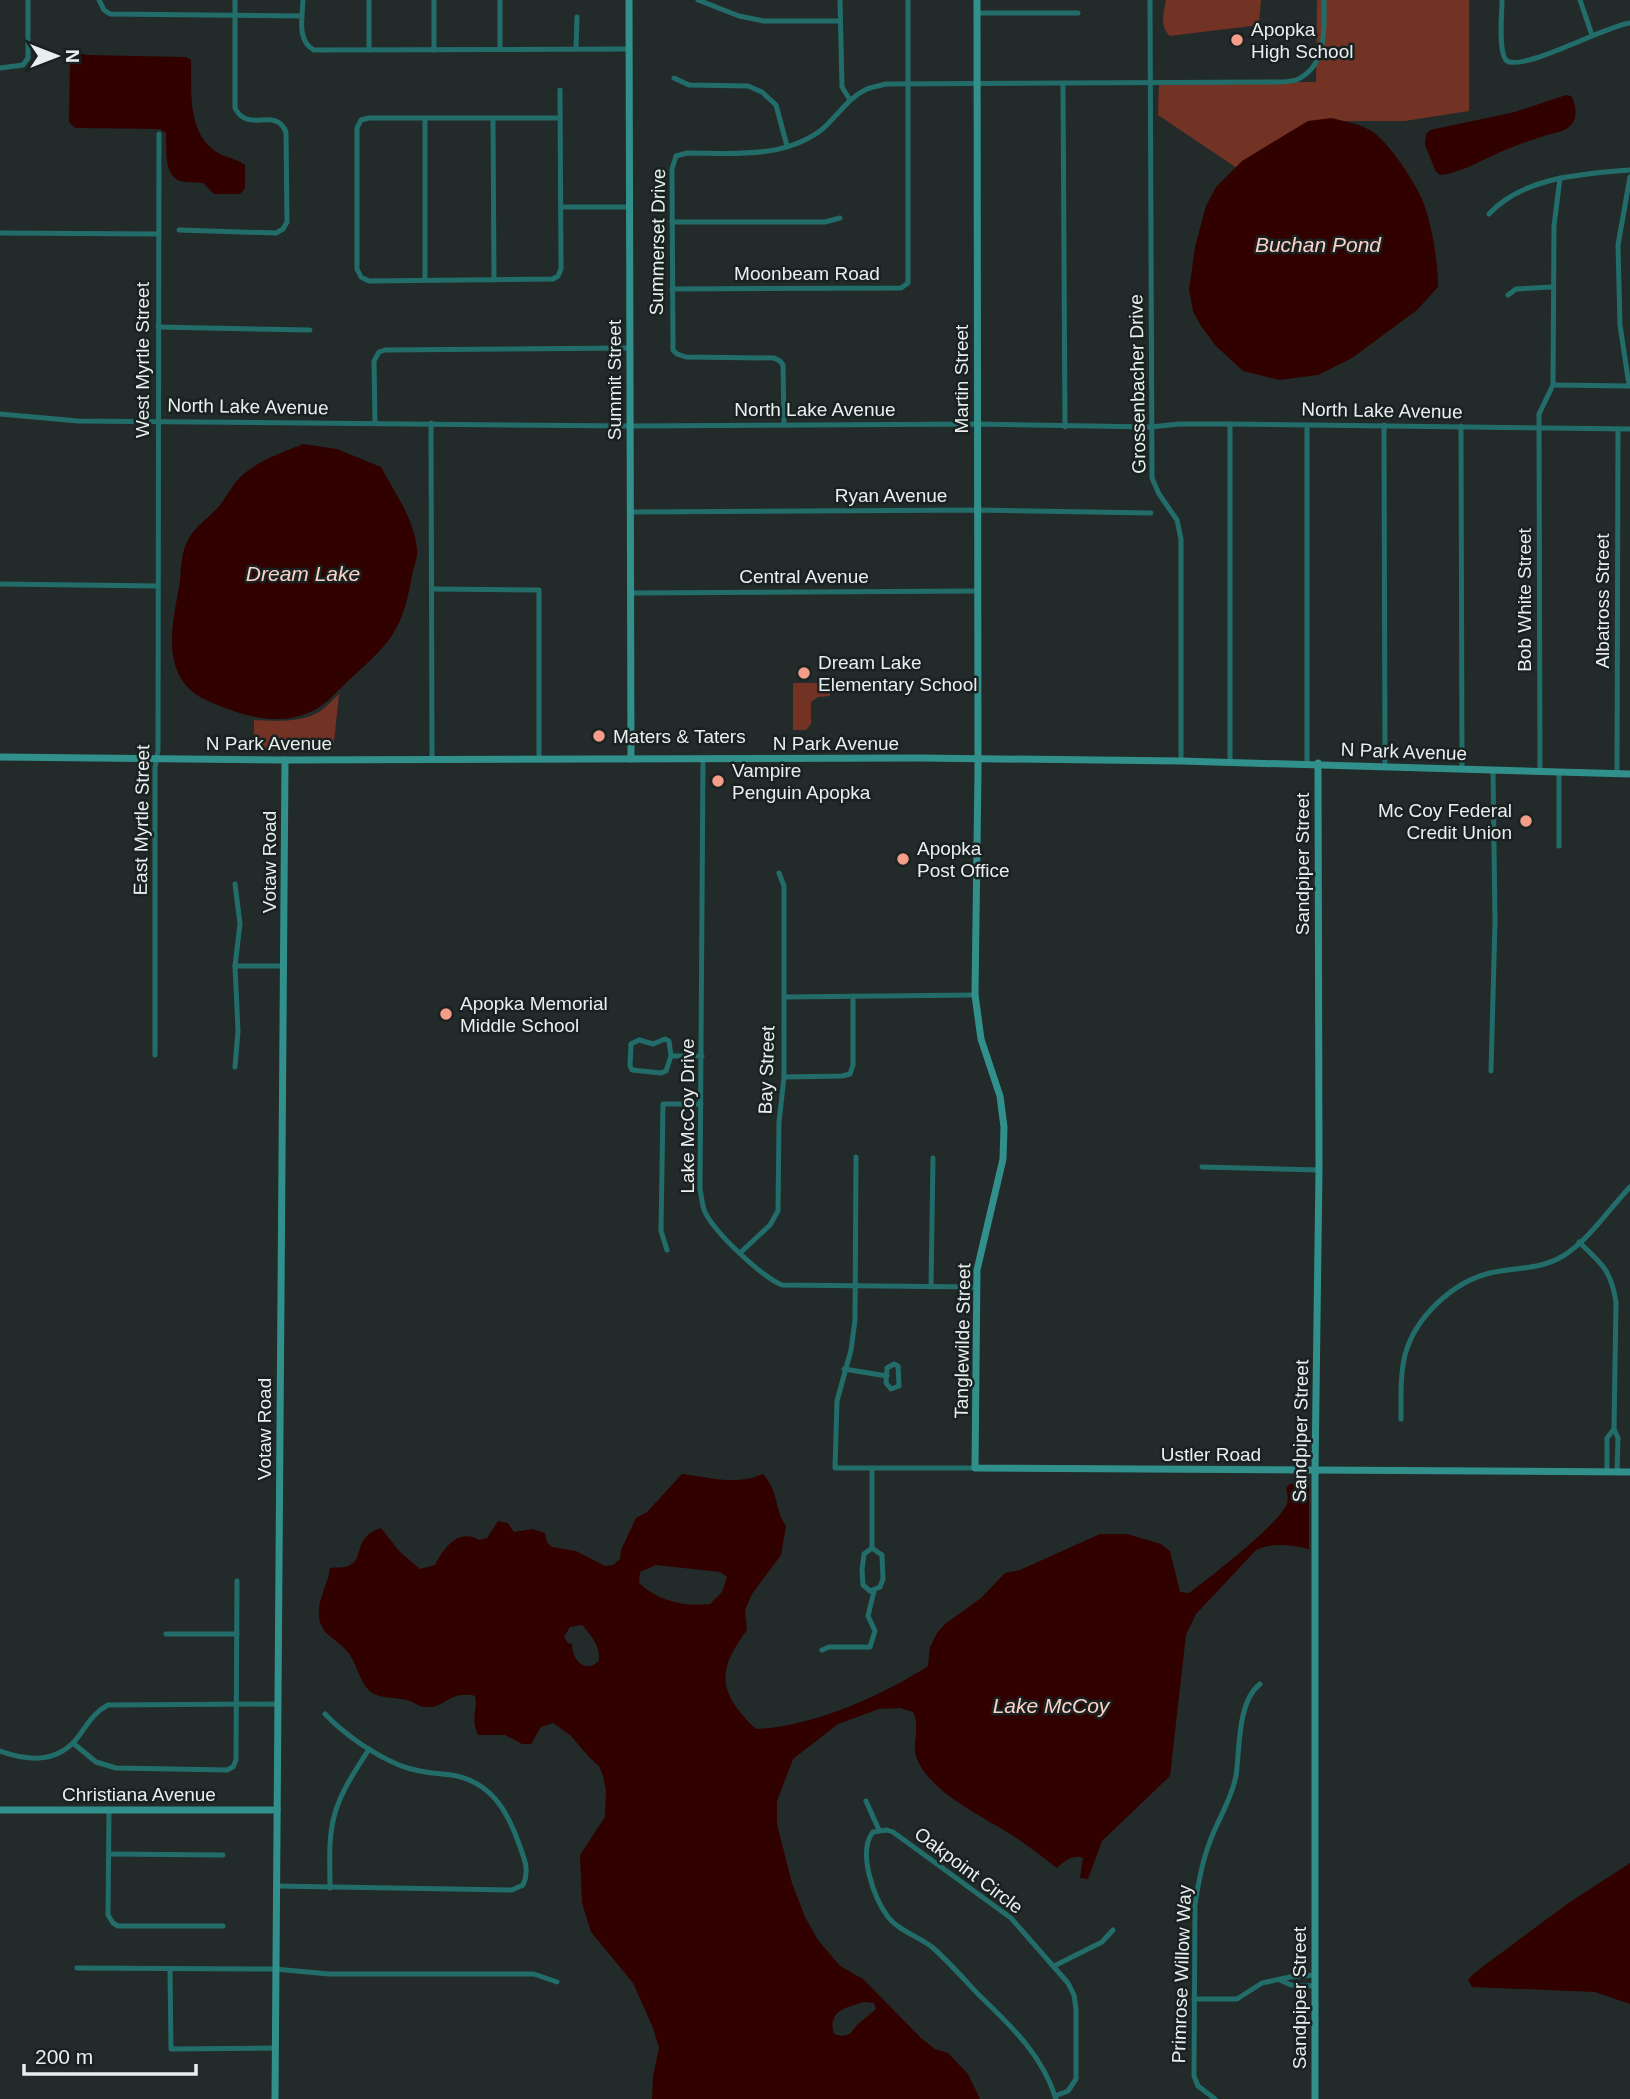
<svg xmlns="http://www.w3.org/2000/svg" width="1630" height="2099" viewBox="0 0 1630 2099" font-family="Helvetica,sans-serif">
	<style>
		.green { fill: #723224 }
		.water { fill: #310100; fill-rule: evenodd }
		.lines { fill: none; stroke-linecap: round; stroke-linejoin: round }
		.street { stroke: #226d6a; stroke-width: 5 }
		.secondary { stroke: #31908c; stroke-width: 7 }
		.poi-dot { fill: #f49e89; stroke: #192121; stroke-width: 2.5 }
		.labels { text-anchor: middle; stroke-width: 5; stroke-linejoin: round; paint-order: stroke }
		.poi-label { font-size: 19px; fill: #e9efee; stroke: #192121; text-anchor: start }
		.street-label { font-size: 19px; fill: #e9efee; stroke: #192121 }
		.water-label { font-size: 21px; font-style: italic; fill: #fdd1c6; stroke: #192121 }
	</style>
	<rect width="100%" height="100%" fill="#222b2a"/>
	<g class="green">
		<path d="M1166 0H1261L1259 25 1170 36C1159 26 1164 13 1166 0Z"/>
		<path d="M1317 0H1469V111L1405 121H1323L1268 189 1158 115 1159 82H1316Z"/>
		<path d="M793 683H830V696L818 697 811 702V724L806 730H793Z"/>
		<path d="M339 694 333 751 254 749V720C274 721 298 723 317 713 325 709 332 700 339 694Z"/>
	</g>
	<g class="water">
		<path d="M74 52 88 55 186 57 191 60C192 93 186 135 220 154 228 158 237 159 245 165V188L240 194H214L203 183C196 182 186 183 180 181 163 175 167 147 166 133L160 129 75 128 69 122 70 60Z"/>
		<path d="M1566 95 1571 96C1575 102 1578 115 1573 122 1567 133 1553 132 1544 136 1526 142 1508 148 1492 156 1474 164 1459 173 1440 175L1436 172 1425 145 1426 134 1430 130 1515 112Z"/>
		<path d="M1332 118C1346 122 1361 124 1373 132 1390 144 1419 187 1425 207 1433 232 1438 262 1438 287L1417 310 1352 358 1318 375 1279 380 1243 371 1215 345 1201 326 1193 311 1189 290 1195 247 1206 206 1216 187 1242 161 1308 121Z"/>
		<path d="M303 444 337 449 381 467C395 493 414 519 417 549 418 557 414 566 412 575 402 635 388 644 345 684 334 694 323 708 308 713 277 726 244 716 215 704 194 696 179 684 174 660 168 635 176 607 180 581 181 568 181 552 188 540 195 526 210 517 220 505 225 498 230 490 235 483 254 461 277 455 303 444Z"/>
		<path d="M682 1474C709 1477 736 1486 763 1474 780 1493 773 1507 786 1526L781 1555 752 1594 745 1610 747 1630C716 1671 718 1693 756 1729 811 1727 882 1696 928 1666L930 1647 937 1633 945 1624 981 1598 1005 1573 1020 1570 1100 1534H1127L1161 1544 1170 1551 1180 1592 1189 1593C1209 1578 1279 1524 1287 1504 1289 1498 1287 1493 1286 1488L1290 1484 1307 1482 1309 1485V1549C1291 1545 1273 1542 1256 1550L1196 1614 1186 1635 1170 1776 1102 1841 1088 1879 1080 1878 1083 1858C1074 1854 1064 1861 1057 1868 1044 1858 1031 1848 1018 1839 987 1818 932 1795 917 1759 911 1744 921 1727 913 1712L900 1708 879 1709 838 1724 793 1759 777 1801V1824L792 1883 805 1917 818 1940 840 1966 863 1979 921 2038 935 2049 948 2053 968 2074 980 2099H652L653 2076 659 2048 653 2028 633 1983 591 1932 582 1903 580 1855 605 1817 606 1790 603 1776 599 1766 589 1757 570 1735 553 1723 541 1727 531 1744H522L505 1735H478C470 1718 478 1712 475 1696 448 1690 444 1710 425 1707 420 1707 415 1703 410 1701 391 1695 373 1702 363 1682 357 1672 354 1657 345 1649 334 1637 321 1635 319 1616 317 1601 328 1584 330 1568 335 1567 344 1568 348 1566 366 1559 351 1538 381 1528L399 1551 420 1569 435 1565C444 1548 458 1528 479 1540L487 1538 498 1521 508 1523 514 1532 532 1529 545 1533 547 1542 552 1547 576 1551 605 1566 613 1565 620 1559 621 1550 636 1518 647 1512ZM656 1565 720 1572 727 1577 722 1592 710 1604C684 1607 658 1601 639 1583L640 1572ZM582 1625C592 1637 600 1645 599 1661 585 1674 572 1660 572 1644L568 1643 564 1637 570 1627ZM865 2002 874 2003 876 2009 857 2025 850 2034 842 2036 834 2034C827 2011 846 2007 865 2002Z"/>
		<path d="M1630 1863V2004L1595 1992 1472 1987 1468 1980 1473 1974 1567 1904Z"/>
	</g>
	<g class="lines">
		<g class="street">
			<path d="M99 0 104 10 110 14 302 16"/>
			<path d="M303 0C302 18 297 41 314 50L629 49"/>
			<path d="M369 0V50"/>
			<path d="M434 0V50"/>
			<path d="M500 0V49"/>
			<path d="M698 0 739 16 764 21H840"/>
			<path d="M840 0 842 87 850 100"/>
			<path d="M1150 0 1152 478 1159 494 1177 520 1181 539V761"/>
			<path d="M1502 0C1502 13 1498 51 1506 60 1519 74 1607 25 1630 23"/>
			<path d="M1580 0 1592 35"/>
			<path d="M977 13H1078"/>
			<path d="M576 49 577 17"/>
			<path d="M0 68 23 65 28 58V0"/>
			<path d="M674 78 689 85 748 86 762 92 776 105 787 146"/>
			<path d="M1063 84 1065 427"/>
			<path d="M493 118 494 280"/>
			<path d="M559 118H369L361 120 357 128V269L361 277 369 281 553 279 558 276 561 269 560 90"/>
			<path d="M561 207H629"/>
			<path d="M1489 214C1523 177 1582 174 1630 170"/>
			<path d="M672 222H825L840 218"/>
			<path d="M179 230 276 233 283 229 287 222 286 132C275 106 248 134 235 108V0"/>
			<path d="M0 233 158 234"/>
			<path d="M425 280V118"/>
			<path d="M672 289 901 288 908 283V0"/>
			<path d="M1508 295 1516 289 1552 287"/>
			<path d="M158 327 310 330"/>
			<path d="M1553 385 1630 386"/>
			<path d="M1629 385 1620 325 1618 245 1630 177"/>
			<path d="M0 414 78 421 630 426 977 424 1151 427 1179 424H1230L1630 429"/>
			<path d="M375 423 374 361 379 352 385 350 630 348"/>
			<path d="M431 423 432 760"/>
			<path d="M1230 424V761"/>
			<path d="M784 425 783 365 780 361 774 358 686 357 677 354 673 350 672 169 676 156 687 153C733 153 781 159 820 131 836 119 846 99 865 90 871 87 879 86 886 84L1273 82C1280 82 1290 82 1296 80 1328 66 1324 28 1324 0"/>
			<path d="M1384 425 1385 766"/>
			<path d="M1461 426 1462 769"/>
			<path d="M631 512 977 510 1151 513"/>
			<path d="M0 584 158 586"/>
			<path d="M432 589 539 590V760"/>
			<path d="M631 593 977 591"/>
			<path d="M703 759 700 1190C702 1197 702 1206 705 1212 715 1233 761 1276 782 1285L977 1287"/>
			<path d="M1307 763V425"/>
			<path d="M1540 771 1539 414 1553 385 1554 226 1560 178"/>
			<path d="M1559 772V846"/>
			<path d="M1617 773 1618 429"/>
			<path d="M235 884 240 924 235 966 238 1031 235 1067"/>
			<path d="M235 966H283"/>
			<path d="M784 997 975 995"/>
			<path d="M665 1039 669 1041 671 1056 666 1071 661 1073 632 1070 630 1066 631 1044 639 1040 653 1044Z"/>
			<path d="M155 1055V768L158 750 159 134"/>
			<path d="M671 1056H702"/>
			<path d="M1491 1071 1495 922 1493 770"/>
			<path d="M784 1077 842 1076 850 1074 853 1065V996"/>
			<path d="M856 1157 855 1320 851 1350 837 1401 835 1468H975"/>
			<path d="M1202 1167 1319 1170"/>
			<path d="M1579 1242C1602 1264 1611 1270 1616 1302L1614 1429 1618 1438 1617 1472"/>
			<path d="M667 1250 661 1231 663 1104H701"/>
			<path d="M740 1253 770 1225 778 1211 779 1122 784 1077V886L779 873"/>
			<path d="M931 1287 933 1158"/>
			<path d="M894 1364 898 1366 899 1386 891 1389 886 1383 887 1368Z"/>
			<path d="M844 1369 887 1376"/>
			<path d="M1401 1419C1401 1398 1400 1375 1405 1355 1415 1317 1453 1282 1490 1273 1515 1267 1540 1270 1563 1256 1589 1240 1609 1209 1630 1187"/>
			<path d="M872 1469V1548L882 1555 883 1579 880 1587 870 1591 863 1585 862 1570 864 1554 872 1548"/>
			<path d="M1607 1472V1438L1614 1429"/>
			<path d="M166 1634H237"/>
			<path d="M822 1650 829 1647H870L875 1631 868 1616 874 1591"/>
			<path d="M73 1743 96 1762 116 1768 227 1770 233 1767 236 1760 237 1581"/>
			<path d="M0 1751C26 1760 52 1764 74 1742 86 1728 91 1714 108 1705L277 1704"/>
			<path d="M866 1801 879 1830"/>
			<path d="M109 1810 108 1915 113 1923 118 1926H223"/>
			<path d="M109 1854 223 1855"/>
			<path d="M276 1886 512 1890 523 1885C530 1870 524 1858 519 1844 507 1810 491 1782 452 1775 434 1773 416 1772 399 1765 373 1754 345 1735 325 1714"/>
			<path d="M330 1888C330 1864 328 1839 334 1817 340 1792 356 1770 369 1749"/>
			<path d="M1054 1966 1102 1942 1113 1930"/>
			<path d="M77 1968 275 1969 329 1974H534L557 1982"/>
			<path d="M170 1969 171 2049 275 2048"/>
			<path d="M1280 1980 1291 1985 1315 1986"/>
			<path d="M1194 1999H1237L1262 1983 1290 1977 1315 1975"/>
			<path d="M1055 2096 1068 2091 1076 2079V2009L1074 1995 1068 1983 1011 1918 893 1832 887 1830 873 1832C857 1852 874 1898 888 1917 899 1931 918 1936 932 1947 948 1961 963 1978 977 1993 1010 2025 1042 2054 1056 2099"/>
			<path d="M1215 2099 1198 2086 1194 2076 1195 1905C1198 1885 1201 1866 1208 1847 1216 1822 1231 1802 1236 1776 1240 1749 1237 1702 1260 1684"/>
		</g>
		<g class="secondary">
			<path d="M629 0 631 759"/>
			<path d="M977 0 978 771 975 995 981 1039 1000 1096 1004 1127 1003 1159 977 1270 975 1468 1630 1472"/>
			<path d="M0 757 285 760 920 758 1181 761 1630 774"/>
			<path d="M0 1810H277"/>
			<path d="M275 2099 285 760"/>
			<path d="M1315 2099V1471L1319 1170 1318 763"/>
		</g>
	</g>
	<g class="poi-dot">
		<circle cx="1237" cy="40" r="7"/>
		<circle cx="804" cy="673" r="7"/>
		<circle cx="599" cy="736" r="7"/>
		<circle cx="718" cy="781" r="7"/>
		<circle cx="1526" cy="821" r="7"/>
		<circle cx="903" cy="859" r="7"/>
		<circle cx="446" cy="1014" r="7"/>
	</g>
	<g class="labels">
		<g class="poi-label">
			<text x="1251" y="36">Apopka<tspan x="1251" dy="22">High School</tspan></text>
			<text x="818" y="669">Dream Lake<tspan x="818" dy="22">Elementary School</tspan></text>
			<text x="613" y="743">Maters &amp; Taters</text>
			<text x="732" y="777">Vampire<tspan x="732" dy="22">Penguin Apopka</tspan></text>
			<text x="1512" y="817" text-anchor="end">Mc Coy Federal<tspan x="1512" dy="22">Credit Union</tspan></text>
			<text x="917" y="855">Apopka<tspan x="917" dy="22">Post Office</tspan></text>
			<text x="460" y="1010">Apopka Memorial<tspan x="460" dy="22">Middle School</tspan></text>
		</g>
		<g class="street-label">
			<text transform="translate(657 242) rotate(-89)" y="7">Summerset Drive</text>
			<text x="807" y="280">Moonbeam Road</text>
			<text transform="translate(142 360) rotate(-90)" y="7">West Myrtle Street</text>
			<text transform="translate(961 379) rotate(-90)" y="7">Martin Street</text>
			<text transform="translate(614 380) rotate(-90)" y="7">Summit Street</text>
			<text transform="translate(1137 384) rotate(-91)" y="7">Grossenbacher Drive</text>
			<text transform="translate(248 406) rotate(1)" y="7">North Lake Avenue</text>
			<text x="815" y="416">North Lake Avenue</text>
			<text transform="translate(1382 410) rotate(1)" y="7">North Lake Avenue</text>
			<text x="891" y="502">Ryan Avenue</text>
			<text x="804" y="583">Central Avenue</text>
			<text transform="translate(1524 600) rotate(-90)" y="7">Bob White Street</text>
			<text transform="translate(1602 601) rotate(-90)" y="7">Albatross Street</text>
			<text x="269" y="750">N Park Avenue</text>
			<text x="836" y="750">N Park Avenue</text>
			<text transform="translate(1404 751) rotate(2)" y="7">N Park Avenue</text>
			<text transform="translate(141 820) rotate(-89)" y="7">East Myrtle Street</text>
			<text transform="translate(269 862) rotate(-90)" y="7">Votaw Road</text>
			<text transform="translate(1302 864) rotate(-90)" y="7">Sandpiper Street</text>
			<text transform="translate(766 1070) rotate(-88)" y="7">Bay Street</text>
			<text transform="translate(687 1116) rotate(-90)" y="7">Lake McCoy Drive</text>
			<text transform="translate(962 1341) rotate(-89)" y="7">Tanglewilde Street</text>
			<text transform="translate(264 1429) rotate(-90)" y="7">Votaw Road</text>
			<text transform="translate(1300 1431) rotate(-89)" y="7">Sandpiper Street</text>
			<text x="1211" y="1461">Ustler Road</text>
			<text x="139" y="1801">Christiana Avenue</text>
			<text transform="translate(969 1870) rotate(37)" y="7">Oakpoint Circle</text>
			<text transform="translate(1181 1974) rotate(-88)" y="7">Primrose Willow Way</text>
			<text transform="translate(1299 1998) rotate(-90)" y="7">Sandpiper Street</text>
		</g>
		<g class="water-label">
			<text x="1318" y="252">Buchan Pond</text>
			<text x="303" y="581">Dream Lake</text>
			<text x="1051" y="1713">Lake McCoy</text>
		</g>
	</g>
	<g transform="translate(56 56) rotate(90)" stroke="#192121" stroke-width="5" paint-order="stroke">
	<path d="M0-5L12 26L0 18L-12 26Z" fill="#e9efee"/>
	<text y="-10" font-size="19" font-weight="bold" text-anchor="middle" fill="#e9efee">N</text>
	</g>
	<path d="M24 2064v10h172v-10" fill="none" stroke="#e9efee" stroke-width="3.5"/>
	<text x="35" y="2064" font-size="21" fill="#e9efee" stroke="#192121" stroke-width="5" paint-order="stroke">200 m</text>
</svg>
